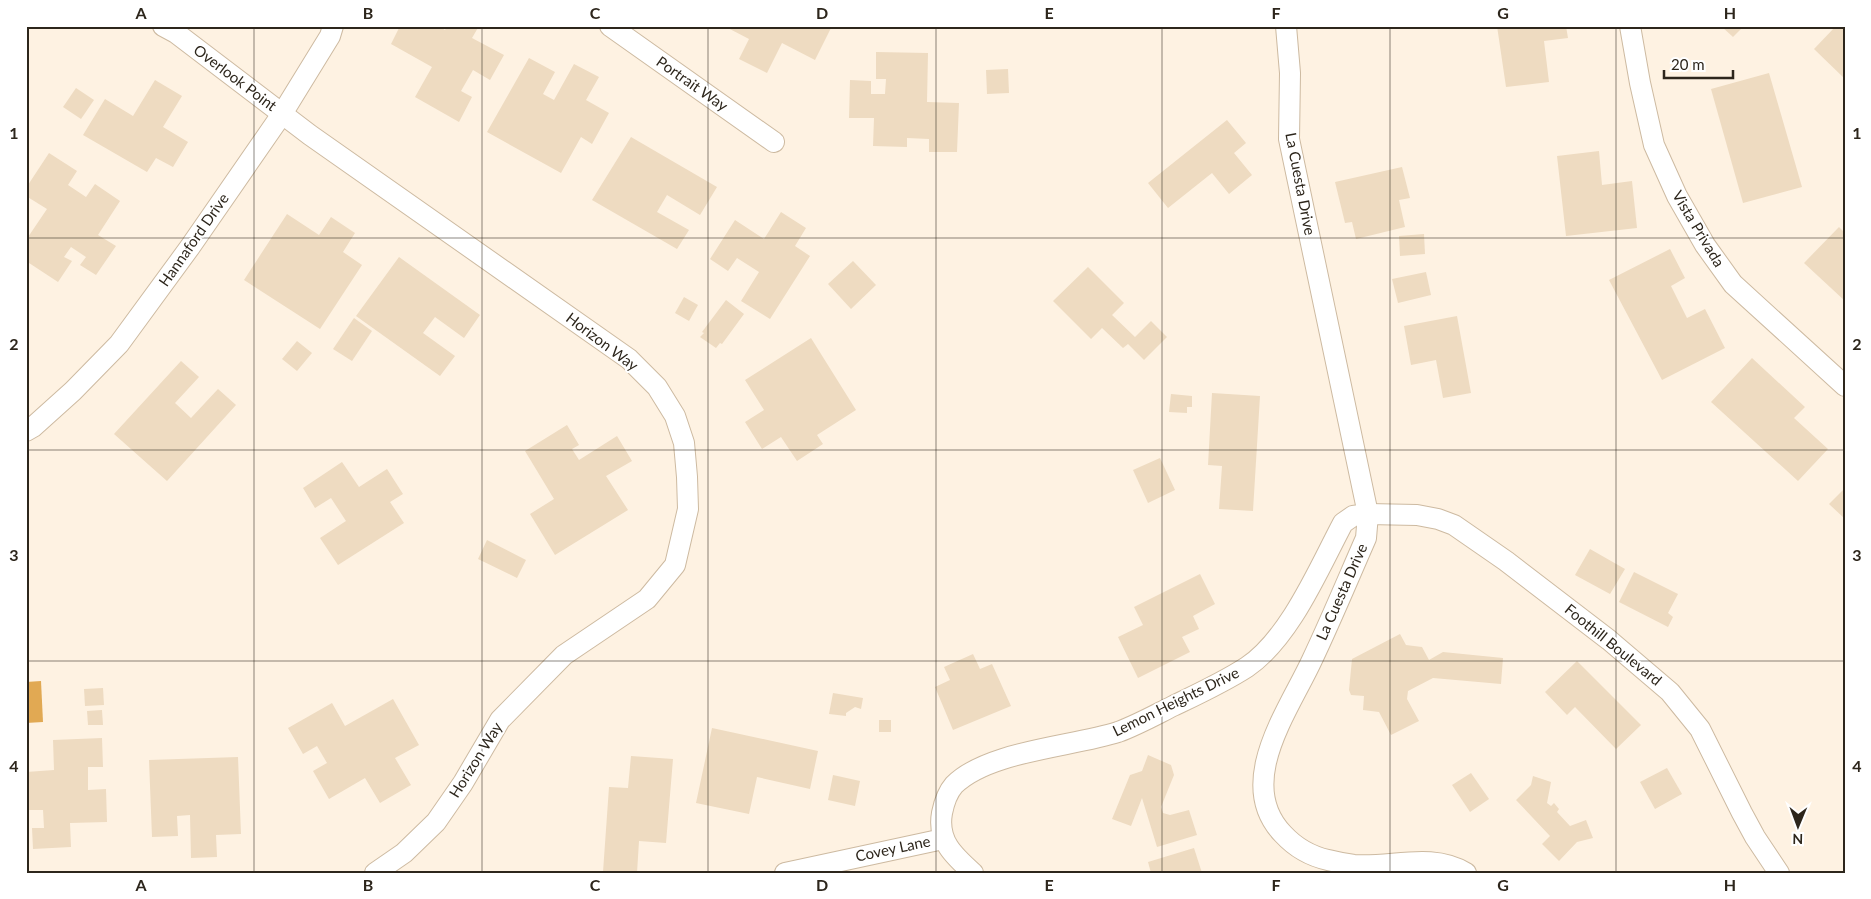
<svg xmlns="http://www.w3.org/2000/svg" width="1871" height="899" viewBox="0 0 1871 899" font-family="Lato,sans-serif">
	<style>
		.water { fill: #e1a953 }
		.building { fill: #eedbc1 }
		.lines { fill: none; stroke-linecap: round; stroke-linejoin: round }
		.minor-casing { stroke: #cdbaa1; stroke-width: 22 }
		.minor { stroke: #fff; stroke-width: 20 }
		.grid { fill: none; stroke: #2d261c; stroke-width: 1; stroke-opacity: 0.55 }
		.labels { text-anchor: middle; stroke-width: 4; stroke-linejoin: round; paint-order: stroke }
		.street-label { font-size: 15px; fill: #2d261c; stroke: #fff }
		.neatline { fill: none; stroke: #2d261c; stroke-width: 2 }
		.grid-label { font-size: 16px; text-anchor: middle; font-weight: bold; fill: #2d261c }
	</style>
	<rect width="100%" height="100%" fill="#fef2e2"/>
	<path class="water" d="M41 681 43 722 26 723V682Z"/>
	<g class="building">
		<path d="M400 26H439L445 30 447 26H479L472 38 504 55 490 80 473 70 461 91 472 97 459 122 415 97 432 67 391 44Z"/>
		<path d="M724 26H832L815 60 782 43 767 73 739 59 749 39Z"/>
		<path d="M1497 26H1566L1568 38 1544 41 1549 82 1506 87Z"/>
		<path d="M1721 26H1744L1733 37Z"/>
		<path d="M1836 26H1845V79L1814 49Z"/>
		<path d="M876 52 928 53 927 102 959 103 957 152H929V139L907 138V147L873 146 874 118H849L850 80 871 81V94H885L886 79H876Z"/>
		<path d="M529 58 555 72 543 94 554 100 574 64 599 77 586 100 609 113 592 144 581 137 561 173 487 132Z"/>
		<path d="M1008 69 1009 93 987 94 986 70Z"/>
		<path d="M1769 73 1802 187 1743 203 1711 89Z"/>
		<path d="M155 80 182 96 163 127 188 142 173 167 156 158 147 172 83 135 105 99 133 116Z"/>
		<path d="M76 88 94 100 81 119 63 107Z"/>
		<path d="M1227 120 1246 143 1234 153 1252 175 1229 194 1212 173 1168 208 1148 183Z"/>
		<path d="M631 137 717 187 700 215 667 195 657 212 689 230 677 249 592 200Z"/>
		<path d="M1599 151 1602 185 1632 181 1637 228 1566 236 1557 156Z"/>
		<path d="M49 153 77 171 68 185 86 197 95 184 120 201 98 235 116 246 96 275 80 265 86 257 71 247 64 257 72 261 58 282 26 261V240L47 209 26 196V188Z"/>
		<path d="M1402 167 1410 198 1399 200 1405 227 1356 239 1352 222 1345 223 1335 182Z"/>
		<path d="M781 212 806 228 795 246 810 256 770 319 741 301 759 272 737 258 728 271 710 259 735 220 764 239Z"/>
		<path d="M287 214 319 235 331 217 355 233 343 252 362 265 320 329 244 280Z"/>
		<path d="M1839 227 1845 233V301L1804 263Z"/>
		<path d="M1424 234 1425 254 1400 256 1399 236Z"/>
		<path d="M1670 249 1685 278 1671 286 1687 318 1705 309 1725 348 1662 380 1609 280Z"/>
		<path d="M399 257 480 315 464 338 435 317 423 333 455 356 440 376 356 316Z"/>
		<path d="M853 261 876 285 851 309 828 284Z"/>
		<path d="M1088 267 1124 303 1112 315 1135 337 1151 321 1167 337 1144 360 1128 344 1123 348 1102 328 1091 339 1053 301Z"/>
		<path d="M1426 272 1431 295 1398 303 1392 279Z"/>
		<path d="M684 297 698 305 689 321 675 313Z"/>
		<path d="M726 300 744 314 722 344 720 343 716 348 700 337 704 333 702 332Z"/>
		<path d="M1457 316 1471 393 1443 398 1436 360 1411 365 1404 326Z"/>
		<path d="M354 318 372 331 352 361 333 349Z"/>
		<path d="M811 338 856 410 817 435 823 444 797 461 781 437 762 449 745 422 764 410 745 380Z"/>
		<path d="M297 341 312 353 297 371 282 359Z"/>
		<path d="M1752 358 1805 407 1794 418 1828 449 1798 481 1711 402Z"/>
		<path d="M181 361 199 377 175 403 191 418 218 389 236 405 167 481 114 434Z"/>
		<path d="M1212 393 1260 396 1253 511 1219 509 1222 466 1208 465Z"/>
		<path d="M1171 394 1192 396V407H1187V413L1169 412Z"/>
		<path d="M567 425 579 445 572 449 579 460 617 436 632 461 606 476 628 510 555 555 530 514 554 499 525 451Z"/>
		<path d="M1160 458 1175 490 1148 503 1133 470Z"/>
		<path d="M342 462 359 487 387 469 403 494 390 502 404 523 338 565 320 538 346 521 331 498 315 508 303 488Z"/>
		<path d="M1845 488V519L1829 504Z"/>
		<path d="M487 540 526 560 517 578 478 559Z"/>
		<path d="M1590 549 1625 569 1610 594 1575 575Z"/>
		<path d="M1634 572 1678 594 1668 613 1673 617 1668 627 1619 602Z"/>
		<path d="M1200 574 1215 604 1193 616 1199 629 1182 637 1190 652 1138 678 1118 637 1143 625 1134 607Z"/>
		<path d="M1400 634 1406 645 1422 647 1429 660 1443 652 1503 658 1501 684 1433 678 1408 691 1407 699 1419 721 1391 735 1379 712 1363 710 1364 696 1351 695 1349 690 1352 659Z"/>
		<path d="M973 654 980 669 992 664 1011 706 953 730 935 687 950 680 944 667Z"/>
		<path d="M1577 661 1641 725 1616 749 1575 707 1567 715 1545 692Z"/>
		<path d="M103 688 104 705 85 706 84 689Z"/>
		<path d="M833 693 863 698 861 709 855 707 846 713V716L829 714Z"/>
		<path d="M393 699 419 745 395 758 411 785 380 803 365 778 329 799 313 771 327 763 317 746 303 754 288 728 332 703 345 726Z"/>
		<path d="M102 710 103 725H88L87 711Z"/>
		<rect x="879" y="720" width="12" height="12"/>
		<path d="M712 728 818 751 810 789 757 777 749 814 696 803Z"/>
		<path d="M102 738 103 767H88V790L106 789 107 822 70 823 71 847 33 849 32 828H44L43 810H26V772L54 770 53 740Z"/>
		<path d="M1148 755 1171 765 1174 775 1161 807 1163 813 1170 815 1189 810 1197 835 1157 847 1142 798 1131 826 1112 819 1130 775 1142 771Z"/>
		<path d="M631 756 673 759 666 843 639 841 637 873 603 872 609 787 628 788Z"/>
		<path d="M238 757 241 834 216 835 217 857 191 858 190 815 177 816 178 836 152 837 149 760Z"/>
		<path d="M1667 768 1682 794 1655 809 1640 782Z"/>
		<path d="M1471 773 1489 799 1470 812 1452 785Z"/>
		<path d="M833 775 860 781 855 806 828 800Z"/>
		<path d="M1533 776 1551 782 1547 803 1551 806 1554 803 1559 809 1557 812 1570 826 1586 820 1593 838 1577 842 1559 861 1542 844 1550 836 1516 800 1531 785Z"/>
		<path d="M1194 848 1202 873H1151L1148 862Z"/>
	</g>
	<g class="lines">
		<defs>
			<g id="minor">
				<path d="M163 26 176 33 310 135 629 359 657 387 675 416 684 443 687 477 688 509 675 565 647 599 564 655 500 720 463 783 436 822 404 853 375 873"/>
				<path d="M610 26 774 142"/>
				<path d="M1286 26 1290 73 1289 139 1368 514 1366 538C1348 579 1331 620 1312 660 1289 710 1234 783 1283 834 1295 847 1310 856 1328 860 1336 862 1346 864 1354 865 1392 868 1431 852 1466 873"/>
				<path d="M1630 26 1640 83 1654 145 1677 196 1705 245 1733 284 1845 386"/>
				<path d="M26 431 33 427 73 391 119 344 190 247 282 114 330 36 333 26"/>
				<path d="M785 873 943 839"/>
				<path d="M973 873C954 856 937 841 942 813 944 803 947 793 954 785 988 751 1071 747 1118 732 1137 725 1155 715 1173 706 1198 694 1224 682 1247 667 1290 638 1319 568 1343 523L1353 516 1368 514 1417 515 1438 519 1454 525 1506 561 1609 640 1670 692 1700 729 1742 813 1755 837 1779 873"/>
			</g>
		</defs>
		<use href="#minor" class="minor-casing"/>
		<use href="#minor" class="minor"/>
	</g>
	<path class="grid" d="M254 26V873M482 26V873M708 26V873M936 26V873M1162 26V873M1390 26V873M1616 26V873M26 238H1845M26 450H1845M26 661H1845"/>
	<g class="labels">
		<g class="street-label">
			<text transform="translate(235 78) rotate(37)" y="5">Overlook Point</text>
			<text transform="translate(692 84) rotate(35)" y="5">Portrait Way</text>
			<text transform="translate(1300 184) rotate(79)" y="5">La Cuesta Drive</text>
			<text transform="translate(1698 229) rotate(59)" y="5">Vista Privada</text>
			<text transform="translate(194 240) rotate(-55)" y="5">Hannaford Drive</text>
			<text transform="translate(602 342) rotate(37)" y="5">Horizon Way</text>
			<text transform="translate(1342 592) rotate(-66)" y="5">La Cuesta Drive</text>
			<text transform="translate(1613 645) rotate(39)" y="5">Foothill Boulevard</text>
			<text transform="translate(1176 702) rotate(-26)" y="5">Lemon Heights Drive</text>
			<text transform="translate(476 760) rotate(-58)" y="5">Horizon Way</text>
			<text transform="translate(893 849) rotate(-12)" y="5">Covey Lane</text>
		</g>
	</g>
	<rect width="1871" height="899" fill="none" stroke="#ffffff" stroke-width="55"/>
	<g transform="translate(1798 826) rotate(181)" stroke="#ffffff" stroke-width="4" paint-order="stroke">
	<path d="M0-4L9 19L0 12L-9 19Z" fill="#2d261c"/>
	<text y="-8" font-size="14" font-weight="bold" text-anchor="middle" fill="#2d261c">N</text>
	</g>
	<path d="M1664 70v8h69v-8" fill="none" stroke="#2d261c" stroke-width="2.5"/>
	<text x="1671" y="70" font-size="15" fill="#2d261c" stroke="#ffffff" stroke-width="4" paint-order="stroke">20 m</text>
	<rect x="28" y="28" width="1816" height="844" class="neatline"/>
	<g class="grid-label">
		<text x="141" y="19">A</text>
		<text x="368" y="19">B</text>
		<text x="595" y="19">C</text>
		<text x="822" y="19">D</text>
		<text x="1049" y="19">E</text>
		<text x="1276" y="19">F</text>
		<text x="1503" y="19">G</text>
		<text x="1730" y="19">H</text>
		<text x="14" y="139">1</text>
		<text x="1857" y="139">1</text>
		<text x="14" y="350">2</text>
		<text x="1857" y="350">2</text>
		<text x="14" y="561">3</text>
		<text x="1857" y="561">3</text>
		<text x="14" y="772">4</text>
		<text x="1857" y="772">4</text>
		<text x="141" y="891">A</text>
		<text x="368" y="891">B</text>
		<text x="595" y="891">C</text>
		<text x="822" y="891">D</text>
		<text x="1049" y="891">E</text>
		<text x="1276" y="891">F</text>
		<text x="1503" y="891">G</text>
		<text x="1730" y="891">H</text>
	</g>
</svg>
